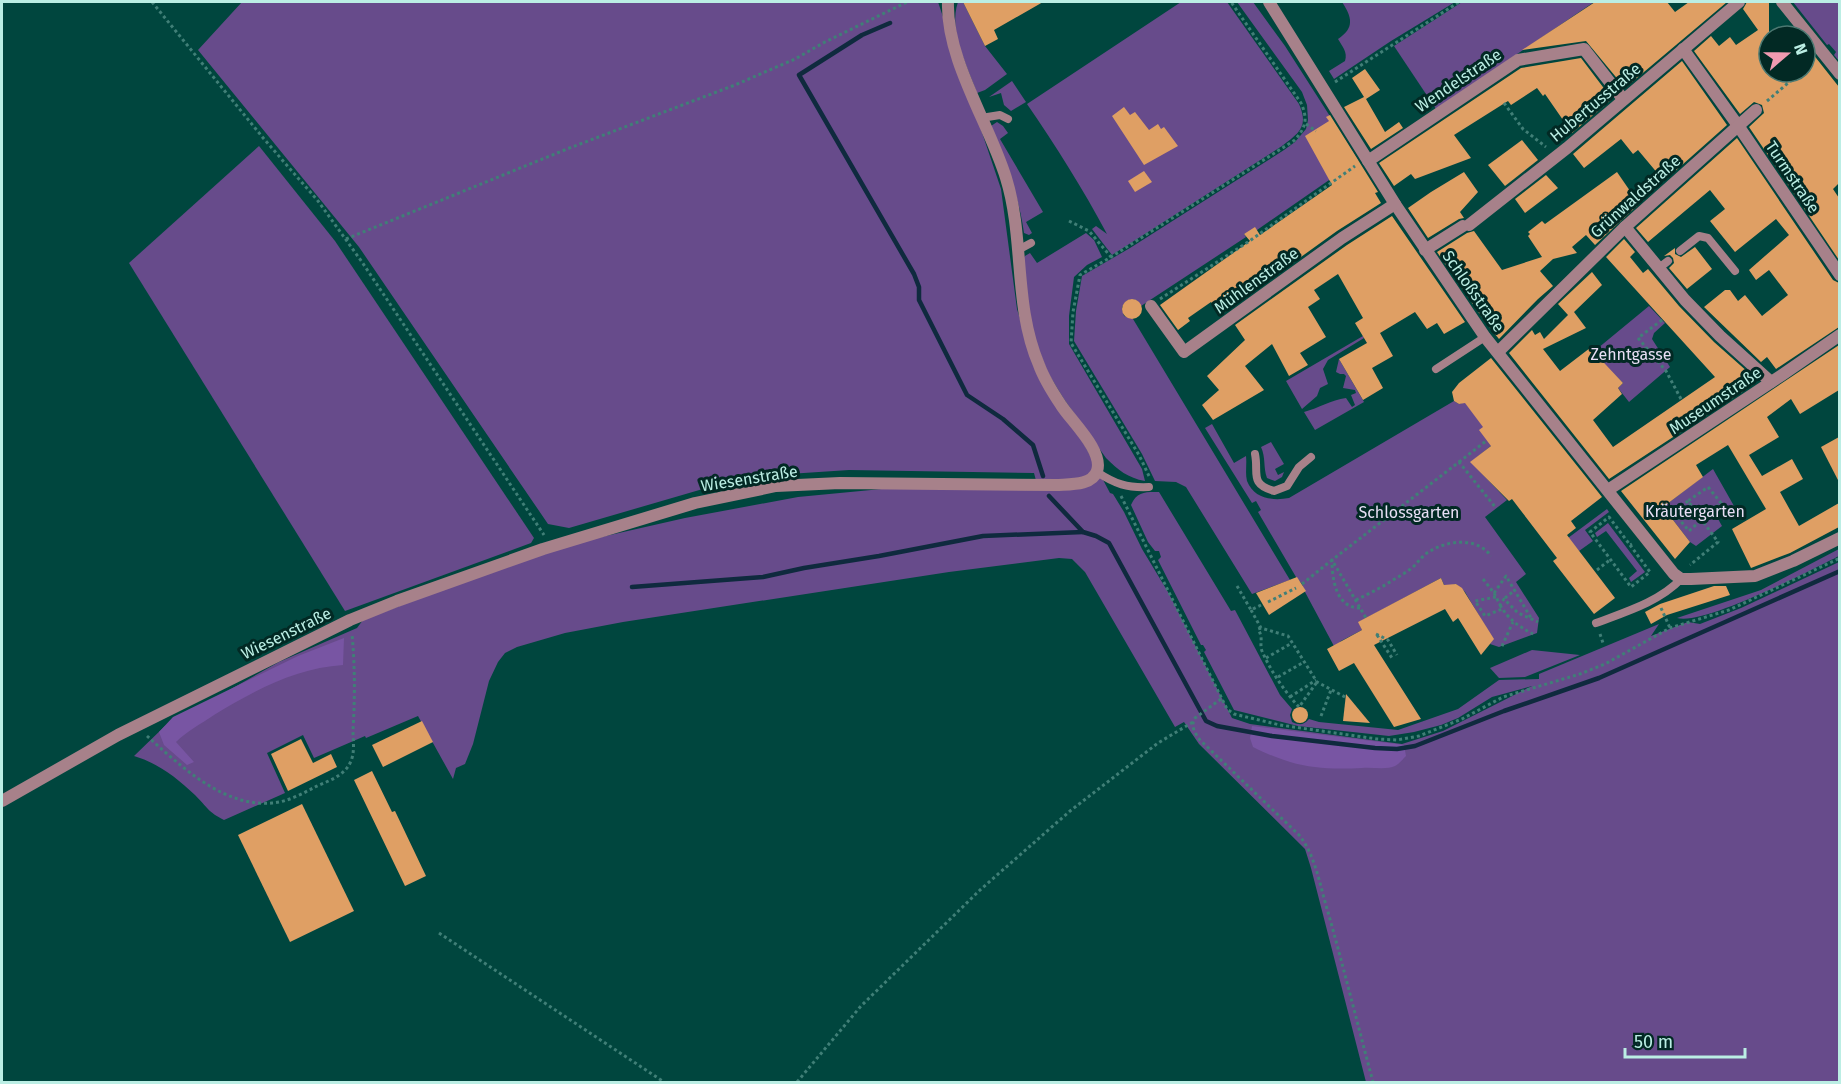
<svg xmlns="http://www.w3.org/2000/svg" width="1841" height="1084" viewBox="0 0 1841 1084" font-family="'Fira Sans',sans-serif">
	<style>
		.green { fill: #674b8b }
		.forest { fill: #7855a3 }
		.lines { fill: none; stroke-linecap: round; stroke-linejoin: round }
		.stream { stroke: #0f2a3e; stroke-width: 4.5 }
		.building { fill: #df9f64 }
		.path { stroke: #407f77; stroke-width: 3; stroke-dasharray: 3 3; stroke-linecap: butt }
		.lane { stroke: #a7818a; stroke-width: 8 }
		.street { stroke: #a7818a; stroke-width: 12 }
		.labels { text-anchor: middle; stroke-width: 6; stroke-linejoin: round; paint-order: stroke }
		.street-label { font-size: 16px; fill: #bbeee4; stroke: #022924 }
		.park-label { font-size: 16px; fill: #e8dff5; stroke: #022924 }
	</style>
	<rect width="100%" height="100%" fill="#00463e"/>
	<g class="green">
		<path d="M242 2H938L1001 189 1017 309 1036 372 1084 444 1110 493 1113 494 1124 512 1142 549 1168 592 1232 718 1250 724 1402 744 1443 731 1532 686 1492 697 1458 718 1441 725 1414 732 1389 736 1298 726 1234 710 1204 652 1206 650 1203 645H1201L1158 560 1161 557 1159 551H1155L1148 542 1131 505C1137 491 1146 492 1159 492L1231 611 1235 610 1280 695 1292 709 1290 715 1292 722C1299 725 1303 726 1309 719L1319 722 1398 730 1458 709 1499 680 1539 679V674L1659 624 1651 636 1688 622 1700 624 1741 608 1839 562V1082H1366L1311 868 1305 849 1199 744 1184 722 1175 727 1085 572 1072 559 1059 558 949 572 623 622 565 633 517 647 505 653 498 662 489 681 473 744 465 764 456 768 453 779 418 716 366 738 365 736 314 758 303 735 267 753 285 793 224 820C208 812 207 807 195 795 177 778 158 763 134 756L165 726 279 662 357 628 363 620 544 550 685 518 798 497 892 488H1038L1034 473 849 470 744 477 569 528 548 524 359 247 198 50Z"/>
		<path d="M958 2H963L985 46 1007 74 985 90 977 93C967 65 948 31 958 2Z"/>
		<path d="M1181 2H1227L1299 104C1309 127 1299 133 1282 146L1112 255 1092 229 1096 226 1107 234C1083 189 1056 146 1027 104Z"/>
		<path d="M1237 2H1253L1285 46 1358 160 1257 230 1244 234 1246 237 1141 306 1136 300C1129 298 1124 301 1122 308L1124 316 1133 319 1290 580 1252 594 1186 487 1176 482 1155 481 1142 454 1074 341 1076 311 1082 276 1130 248 1284 150 1295 142 1306 129 1308 120 1307 105 1302 92Z"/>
		<path d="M1342 2H1455L1391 41 1334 79 1329 71 1345 61C1348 52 1342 46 1338 39 1355 28 1352 17 1342 2Z"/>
		<path d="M1462 2H1594L1436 109 1394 46Z"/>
		<path d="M1793 2H1839V61L1834 55 1836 52 1829 44 1827 45Z"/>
		<path d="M1012 81 1026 102 1011 111 1004 105 1001 93 989 97Z"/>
		<path d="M997 122 1003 126 1008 133 1000 139 1043 212 1026 222 1032 233 1029 235 1024 233C1019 196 1006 165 992 130L991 126Z"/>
		<path d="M259 146 335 241 534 538 531 543 345 611 129 263Z"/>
		<path d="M1086 233 1094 240 1102 257 1087 265 1074 277 1069 316V344L1142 469 1145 481C1128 478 1118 470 1106 458L1064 399 1048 373 1039 350 1030 323 1022 261 1025 256 1030 253 1037 263Z"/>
		<path d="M1649 306 1665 323 1654 333 1652 339 1670 367 1629 402 1618 388 1623 383 1592 353Z"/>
		<path d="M1363 336 1364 338 1328 360 1323 369 1328 384 1320 388 1317 396 1302 409 1286 381Z"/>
		<path d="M1339 359 1364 402 1315 430 1304 412C1319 408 1331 400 1346 398L1352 407 1355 405 1351 395 1356 393 1355 390 1343 388 1346 376 1344 374H1340L1336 372Z"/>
		<path d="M1454 401 1459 404 1465 402 1497 441 1471 462 1507 500 1485 517 1526 574 1516 582 1539 618 1537 633 1499 647 1490 644 1493 639 1465 592 1456 584 1445 587 1441 578 1359 622 1362 630 1341 641 1335 648 1305 592 1302 584 1296 577 1258 512 1261 510 1256 501 1252 503 1205 428 1212 424 1234 463 1246 456C1247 465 1245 473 1247 481 1254 499 1273 501 1289 498Z"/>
		<path d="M1271 442 1284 464 1275 469 1278 475 1284 472 1282 477 1275 481 1267 478C1263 467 1266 458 1261 447Z"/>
		<path d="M1713 469 1734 506 1717 517 1722 526 1696 546 1690 542 1663 507Z"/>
		<path d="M1607 509 1609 512 1585 530 1593 541 1579 551 1568 538Z"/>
		<path d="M1608 523 1645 572 1631 582 1629 578 1637 571 1606 531 1597 537 1595 533Z"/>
		<path d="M1839 549V556C1811 570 1704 626 1677 618L1761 590Z"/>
		<path d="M1532 650 1580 655 1525 677 1499 678 1490 668Z"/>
	</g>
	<g class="forest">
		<path d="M344 638 343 665C296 668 253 691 214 715 201 724 187 731 176 742L194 762 187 765 164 745 159 732 173 717 298 656Z"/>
		<path d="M1252 726 1404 745 1406 756C1403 759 1399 764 1395 766 1387 770 1372 767 1362 768 1318 770 1293 767 1253 747L1250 738Z"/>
	</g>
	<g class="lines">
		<g class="stream">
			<path d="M890 23 862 35 799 75 914 274 919 287V300L967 395 1003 419 1033 445 1043 476"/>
			<path d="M1049 496 1083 532 1096 536 1109 543 1206 721 1217 726 1272 736 1375 748 1397 749 1415 746 1504 711 1599 678 1840 571"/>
			<path d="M632 587 763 577 804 568 879 556 983 536 1083 532"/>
		</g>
	</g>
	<g class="building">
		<path d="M963 2H1043L994 30 998 39 985 46Z"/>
		<path d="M1595 2H1667L1675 12 1689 2H1727L1625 88 1586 41 1522 50Z"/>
		<path d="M1747 2H1769V72H1805V44L1839 87V183L1833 189 1839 198V260L1749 127 1764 113 1762 105 1754 102 1740 114 1694 51 1711 36 1719 46 1730 37 1736 45 1758 30 1743 9Z"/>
		<path d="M1581 58 1612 99 1572 133 1545 94 1543 96 1537 88 1511 105 1508 101 1454 135 1471 158 1415 179 1411 174 1394 186 1379 163 1521 68Z"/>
		<path d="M1682 61 1727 125 1664 181 1638 150 1633 154 1621 139 1584 168 1573 154Z"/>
		<path d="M1365 69 1380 90 1366 99 1385 132 1399 122 1403 128 1371 149 1344 107 1364 97 1352 78Z"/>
		<path d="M1124 107 1130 115 1135 112 1149 130 1158 124 1161 129 1164 127 1178 146 1144 165 1112 116Z"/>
		<path d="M1330 115 1378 192 1375 193 1381 203 1337 231 1226 311 1220 315 1211 302 1188 318 1190 321 1178 330 1160 305 1250 241 1244 234 1255 227 1260 235 1332 185 1305 136 1329 121 1326 117Z"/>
		<path d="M1737 138 1833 280 1839 283V327L1776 369 1767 357 1761 362 1704 307 1725 290H1730L1738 301 1745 295 1762 316 1788 295 1769 270 1756 280 1749 270 1789 235 1776 219 1735 252 1710 221 1725 209 1710 190 1648 242 1636 228Z"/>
		<path d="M1522 140 1538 160 1505 186 1488 165Z"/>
		<path d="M1144 171 1152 182 1135 192 1128 181Z"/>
		<path d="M1464 172 1478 192 1460 212 1464 218 1459 219 1428 238 1408 208 1431 192Z"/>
		<path d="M1617 172 1639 204 1595 245 1586 235 1572 247 1577 253 1553 259 1540 271 1553 286 1538 299 1499 339 1486 323 1437 252 1467 233 1474 231 1502 270 1542 257 1528 236 1530 234 1528 232 1542 221 1545 224Z"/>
		<path d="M1546 175 1558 188 1525 213 1515 199Z"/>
		<path d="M1392 216 1465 322 1444 334 1437 323 1427 329 1415 312 1380 333 1393 356 1372 368 1383 388 1363 400 1339 359 1367 343 1355 323 1363 318 1338 274 1314 290 1320 299 1308 307 1326 337 1300 353 1308 365 1289 376 1272 344 1245 366 1264 390 1213 420 1202 405 1219 390 1207 376 1245 340 1235 325 1347 245Z"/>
		<path d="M1624 239 1635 252 1630 257 1643 273 1648 269 1679 306 1714 342 1749 373 1748 374 1754 384 1609 479 1509 353 1532 330 1535 335 1540 332 1544 339 1568 315 1558 304 1592 272 1602 285 1574 312 1586 328 1543 349 1560 371 1590 348 1623 383 1618 388 1622 394 1593 420 1613 447 1715 377 1606 257Z"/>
		<path d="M1695 247 1712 269 1687 289 1669 268 1674 263 1673 258 1670 255 1664 256 1675 248V254L1681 257Z"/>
		<circle cx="1132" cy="309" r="10"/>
		<path d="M1839 345V390L1800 414 1791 399 1767 417 1779 437 1749 455 1762 476 1792 459 1803 479 1780 492 1799 526 1839 503V527L1790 553 1751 568 1732 529 1766 509 1728 445 1696 465 1703 477 1663 507 1690 542 1675 559 1621 491Z"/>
		<path d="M1491 358 1602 497 1571 521 1576 528 1567 535 1615 598 1594 614 1553 561 1557 558 1512 499 1509 501 1470 462 1491 446 1479 430 1483 427 1465 403 1459 404 1454 401 1452 392 1459 383Z"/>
		<path d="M1839 437V482L1821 447Z"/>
		<path d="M1297 577 1306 591 1269 615 1256 593Z"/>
		<path d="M1441 578 1444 585 1456 584 1462 588 1494 639 1481 655 1458 618 1453 622 1445 609 1374 645 1421 719 1394 727 1354 663 1339 671 1327 649 1362 630 1358 622Z"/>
		<path d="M1714 586H1726L1730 595 1667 615 1651 624 1645 612 1660 604Z"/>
		<path d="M1346 694 1370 723 1343 721Z"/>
		<circle cx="1300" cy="715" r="8"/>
		<path d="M422 721 433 742 383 767 372 745Z"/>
		<path d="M301 739 313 763 331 754 337 767 288 791 271 754Z"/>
		<path d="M372 771 392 812 395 811 426 876 405 886 354 780Z"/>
		<path d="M302 804 354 911 290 942 238 835Z"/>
	</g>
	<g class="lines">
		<g class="path">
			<path d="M152 2 264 139 318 201 362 262 544 535"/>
			<path d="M1805 69 1813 62"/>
			<path d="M1335 82 1459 2"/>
			<path d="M1767 101 1801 72"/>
			<path d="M1504 103 1523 129 1546 147"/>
			<path d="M1306 124 1316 131"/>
			<path d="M1069 221 1089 231 1111 257"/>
			<path d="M346 239 567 149 735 85 795 59 825 42 907 2"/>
			<path d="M1160 299 1248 242 1355 166"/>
			<path d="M1662 320 1638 338 1666 371 1681 399"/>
			<path d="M1636 357 1646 348"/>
			<path d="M1459 462 1486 441"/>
			<path d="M1149 476 1139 455 1071 343 1073 312 1080 275 1111 257 1295 140C1306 127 1308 119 1301 103L1231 2"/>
			<path d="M1121 496 1227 709 1234 714 1280 725 1377 739 1397 740 1419 736 1462 719 1503 697 1580 674 1605 664 1670 628 1729 610 1840 558"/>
			<path d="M1688 501 1674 513 1689 531 1721 503 1708 487 1688 501 1718 542 1690 565"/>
			<path d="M1630 545 1650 572 1631 587 1590 532 1609 517 1630 545 1632 544"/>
			<path d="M1597 570 1611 559"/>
			<path d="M1483 579 1494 593 1500 605 1504 599 1518 613 1538 622"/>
			<path d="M1302 584 1332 560 1366 618"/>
			<path d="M1237 586 1251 610 1263 604"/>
			<path d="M1494 593 1506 576 1531 618"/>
			<path d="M1496 597 1475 601 1485 616 1502 609"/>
			<path d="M1505 598 1515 590"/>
			<path d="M1356 600C1368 594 1381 588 1393 580 1400 576 1407 572 1413 567 1419 561 1423 555 1430 551 1449 540 1477 537 1491 556"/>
			<path d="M1268 602 1296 588"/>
			<path d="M1500 605C1508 619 1518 626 1533 634"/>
			<path d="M1360 608C1336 608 1332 579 1332 560L1459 462 1496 508"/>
			<path d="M1661 608 1670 628"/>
			<path d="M1251 610 1261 628 1288 636 1317 682 1345 697"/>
			<path d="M1261 628 1258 629C1264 639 1259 643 1262 651 1270 670 1285 692 1299 707L1317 682"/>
			<path d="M1376 634 1388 640 1397 655"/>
			<path d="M1600 634 1603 643"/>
			<path d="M1377 635 1392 658"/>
			<path d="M1502 646 1513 622"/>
			<path d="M1266 658 1292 643"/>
			<path d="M1278 677 1304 662"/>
			<path d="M1290 697 1316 680"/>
			<path d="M1221 699 1195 718C1190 726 1195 733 1200 740L1299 835C1316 856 1320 887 1328 912 1344 969 1358 1026 1373 1082"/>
			<path d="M1321 716 1331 690"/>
			<path d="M147 736C182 767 223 807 272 803 287 802 302 794 315 787 328 781 345 776 351 761 355 751 353 741 353 730 355 698 355 666 352 634"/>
			<path d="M439 933 664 1082"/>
			<path d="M797 1082 861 1006 980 890 1070 811 1158 743 1193 722"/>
		</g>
		<g class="lane">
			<path d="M981 118 1000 115 1008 119"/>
			<path d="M1018 250 1031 243"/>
			<path d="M1680 251 1699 236 1708 238 1735 271"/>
			<path d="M1659 268 1668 261"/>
			<path d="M1436 369 1485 337"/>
			<path d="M1255 454C1259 473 1249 484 1274 491L1287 486 1299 467 1311 457"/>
			<path d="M1097 472C1115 484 1127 488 1149 487"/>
			<path d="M1596 623C1625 612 1659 602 1681 579"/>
		</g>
		<g class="street">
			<path d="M1269 2 1395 204 1485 337 1674 574 1681 579H1691L1755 576 1793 561 1840 538"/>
			<path d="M1782 2 1840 74"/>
			<path d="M1683 49 1739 127 1840 275"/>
			<path d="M1368 161 1518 60 1584 49 1623 99"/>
			<path d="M1469 225 1567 148 1739 2"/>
			<path d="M1625 227 1685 300 1720 336 1771 382"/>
			<path d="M1425 250 1463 226"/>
			<path d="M1151 306 1184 352 1342 238 1395 204"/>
			<path d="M1498 352 1625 227 1756 110"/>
			<path d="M1608 490 1782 375 1840 335"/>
			<path d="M2 801 118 735 350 620 397 601 543 549 695 503 776 486 840 483 1056 485C1069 484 1092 486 1097 471 1104 451 1071 421 1061 405 1053 393 1044 379 1039 365 1013 304 1025 239 1006 178 989 123 946 59 948 2"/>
		</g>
	</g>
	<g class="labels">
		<g class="street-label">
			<text transform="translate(1458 80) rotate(-34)" y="6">Wendelstraße</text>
			<text transform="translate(1595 102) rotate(-40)" y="6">Hubertusstraße</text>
			<text transform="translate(1793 177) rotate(56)" y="6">Turmstraße</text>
			<text transform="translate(1635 196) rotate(-42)" y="6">Grünwaldstraße</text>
			<text transform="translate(1256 280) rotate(-36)" y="6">Mühlenstraße</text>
			<text transform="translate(1474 291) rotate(55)" y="6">Schloßstraße</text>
			<text transform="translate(1715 400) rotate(-34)" y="6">Museumstraße</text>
			<text transform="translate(749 478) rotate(-9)" y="6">Wiesenstraße</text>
			<text transform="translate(286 633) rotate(-26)" y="6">Wiesenstraße</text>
		</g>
		<g class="park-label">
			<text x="1631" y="360">Zehntgasse</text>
			<text x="1695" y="517">Kräutergarten</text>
			<text x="1409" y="518">Schlossgarten</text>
		</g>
	</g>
	<rect width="1841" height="1084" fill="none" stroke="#bbeee4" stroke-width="6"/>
	<g transform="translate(1787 54) rotate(70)"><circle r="28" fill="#022924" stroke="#4c7871" stroke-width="1.5"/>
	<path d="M0-4.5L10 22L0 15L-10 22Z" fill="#f19ab1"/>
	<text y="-9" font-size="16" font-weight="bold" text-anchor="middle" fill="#bbeee4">N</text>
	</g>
	<path d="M1625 1048v9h120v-9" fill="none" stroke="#bbeee4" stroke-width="3"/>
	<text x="1634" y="1048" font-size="18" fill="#bbeee4" stroke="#022924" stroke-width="4.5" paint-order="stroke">50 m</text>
</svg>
